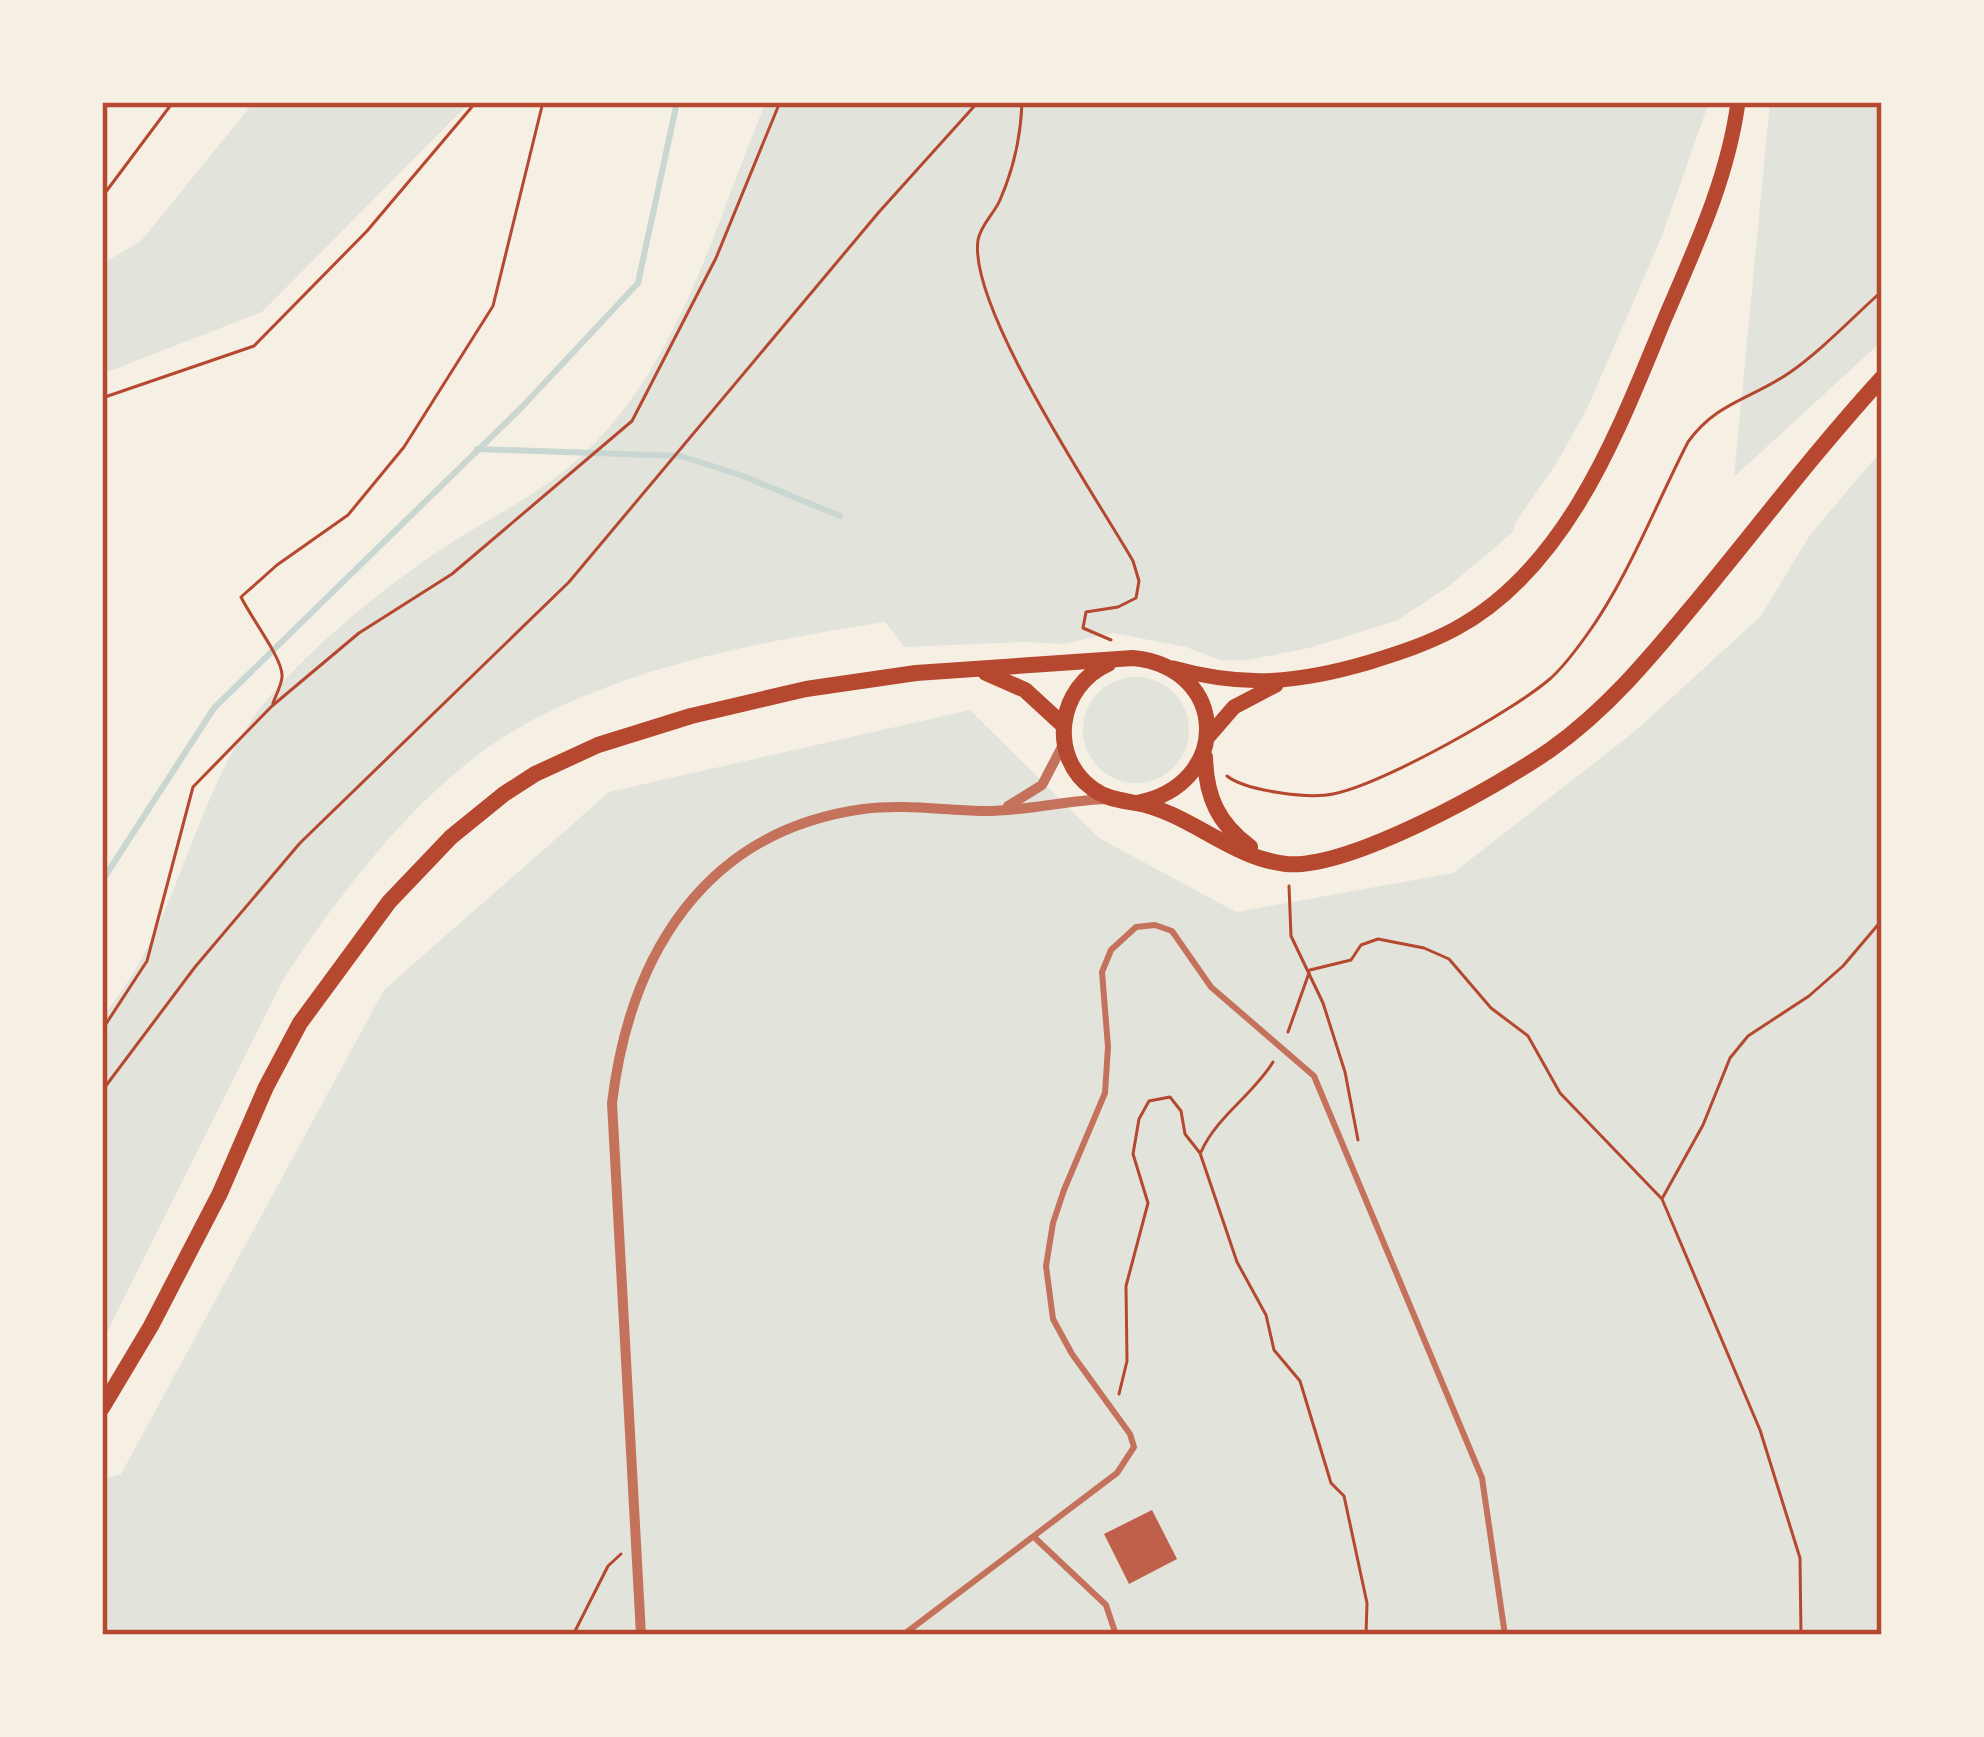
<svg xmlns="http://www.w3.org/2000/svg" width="1984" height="1737" viewBox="0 0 1984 1737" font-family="'Times New Roman',serif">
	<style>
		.green { fill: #e2e4dc }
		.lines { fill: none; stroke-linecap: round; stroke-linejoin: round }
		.stream { stroke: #c9d6d2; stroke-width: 6 }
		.building { fill: #bf614a }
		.path { stroke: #b5482f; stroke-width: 3 }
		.service { stroke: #c5725c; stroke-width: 6 }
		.minor { stroke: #c5725c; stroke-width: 10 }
		.secondary { stroke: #b5482f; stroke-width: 15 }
		.primary { stroke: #b5482f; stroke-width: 16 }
		.neatline { fill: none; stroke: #b5482f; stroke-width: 4.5 }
	</style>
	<rect width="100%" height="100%" fill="#f6efe4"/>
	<g class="green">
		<path d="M254 102H470L262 312 102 374V264L141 241Z"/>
		<path d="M766 102H1709L1662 236 1586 411 1556 464 1517 520 1512 533 1449 586 1396 621 1309 648 1247 660H1220L1186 647 1113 633 1062 644 1024 642 904 647 885 622C762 641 618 668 510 733 420 788 340 892 283 980L102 1342V1017C178 928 191 802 258 711 298 658 378 592 434 554 476 525 524 503 564 471 677 380 712 230 766 102Z"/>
		<path d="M1770 102H1882V341L1734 477Z"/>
		<path d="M1882 450V1635H102V1479L121 1474 384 990 609 792 970 710 1099 838 1236 912 1453 873 1634 732 1760 617 1810 535Z"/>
		<circle cx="1136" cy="730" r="53"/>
	</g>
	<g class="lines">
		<g class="stream">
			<path d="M477 449 681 456 743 476 840 516"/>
			<path d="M102 881 214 708 522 407 638 283 677 102"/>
		</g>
	</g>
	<path class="building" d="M1152 1510 1177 1559 1129 1584 1104 1534Z"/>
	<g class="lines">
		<g class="path">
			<path d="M1022 102C1021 135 1013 170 1000 200 994 214 981 224 978 240 968 308 1095 495 1133 561L1139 581 1136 598 1118 607 1086 612 1083 628 1111 640"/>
			<path d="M102 197 173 102"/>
			<path d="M102 398 254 346 367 231 476 102"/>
			<path d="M273 703C276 695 283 682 282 675 282 658 250 616 241 597L277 565 348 515 404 447 493 306 543 102"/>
			<path d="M1227 776C1246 791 1309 799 1333 794 1382 784 1512 712 1551 678 1563 667 1576 650 1586 636 1627 580 1656 504 1688 442 1717 402 1751 399 1789 373 1822 350 1852 318 1882 291"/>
			<path d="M1289 886 1291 936 1323 1003 1345 1072 1358 1140"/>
			<path d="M1310 970 1351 960 1361 945 1378 939 1424 948 1449 959 1491 1008 1528 1036 1560 1093 1662 1199 1760 1430 1800 1558 1801 1635"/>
			<path d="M102 1030 147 961 193 787 272 706 359 633 452 574 632 421 716 258 780 102"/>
			<path d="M1288 1032 1309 973"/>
			<path d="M102 1091 195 967 300 843 569 582 879 212 978 102"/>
			<path d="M1201 1152C1217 1116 1253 1095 1273 1062"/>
			<path d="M1663 1197 1703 1125 1730 1058 1748 1036 1809 996 1843 966 1882 920"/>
			<path d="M1119 1394 1127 1361 1126 1286 1148 1203 1133 1154 1139 1119 1149 1101 1170 1097 1181 1111 1185 1134 1200 1153 1237 1262 1266 1315 1274 1350 1300 1381 1331 1483 1344 1496 1367 1603 1366 1635"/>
			<path d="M573 1635 608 1566 621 1554"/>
		</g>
		<g class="service">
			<path d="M1035 1538 1106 1605 1116 1635"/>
			<path d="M903 1635 1117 1473 1134 1447 1130 1434 1072 1354 1053 1319 1046 1266 1053 1223 1064 1190 1105 1093 1108 1047 1102 972 1111 950 1136 927 1155 925 1172 931 1211 987 1314 1076 1482 1478 1505 1635"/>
		</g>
		<g class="minor">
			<path d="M1008 806 1042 785 1064 743"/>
			<path d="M641 1635 612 1103C630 955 704 831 863 809 903 804 941 810 981 811 1024 812 1065 800 1108 799"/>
		</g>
		<g class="secondary">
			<path d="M1173 668C1244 688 1299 683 1370 662 1399 653 1427 644 1455 629 1568 568 1619 429 1665 318 1695 248 1728 178 1738 102"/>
			<path d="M1208 737 1234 707 1276 685"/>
		</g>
		<g class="primary">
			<path d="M1108 664C1058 686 1047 756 1093 789 1107 799 1120 800 1136 803 1190 813 1231 858 1286 864 1349 870 1498 786 1550 750 1608 709 1652 655 1696 602 1758 527 1817 449 1882 378"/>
			<path d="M986 673 1025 690 1063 725"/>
			<path d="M1205 757C1206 797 1218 823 1250 847"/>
			<path d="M102 1408 151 1326 220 1193 266 1087 300 1023 389 902 451 837 504 794 535 774 598 745 691 716 806 689 916 673 1133 658C1230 668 1232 785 1137 803"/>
		</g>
	</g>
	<rect width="1984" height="1737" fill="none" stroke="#f6efe4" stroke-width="210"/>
	<rect x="105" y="105" width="1774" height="1527" class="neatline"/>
</svg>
